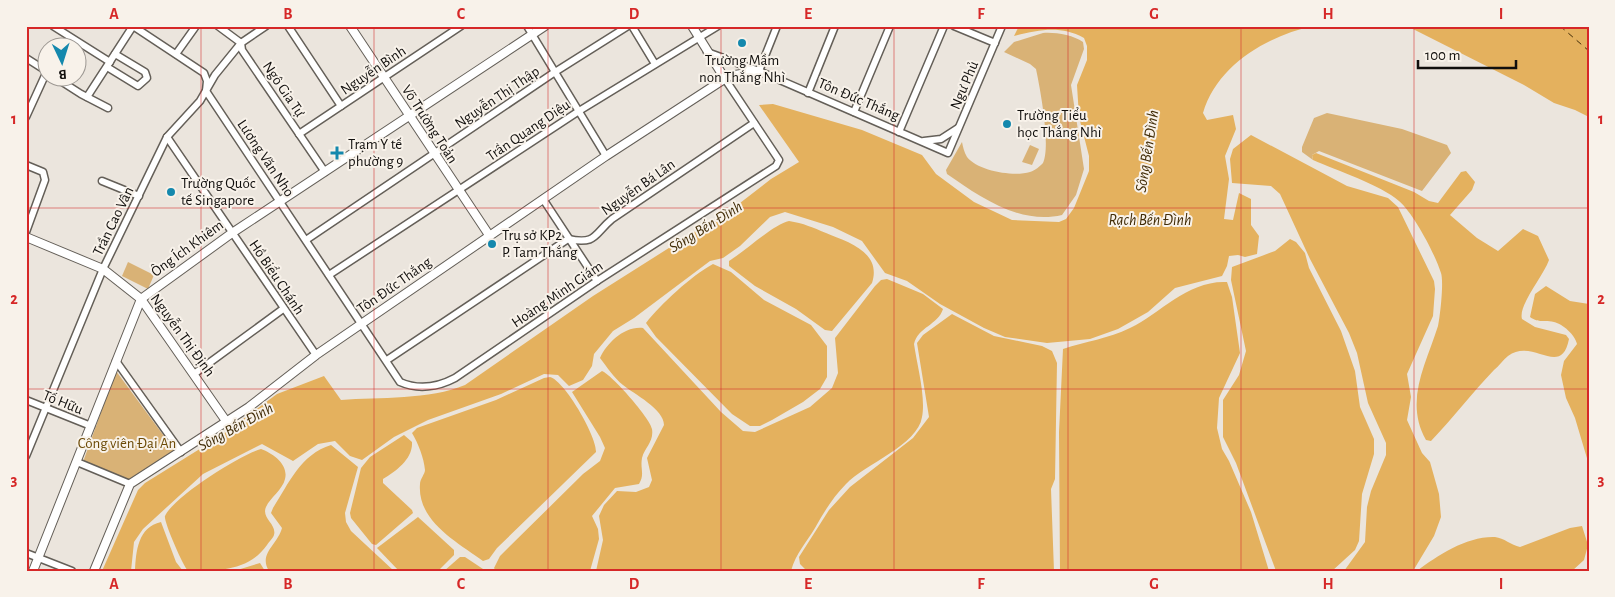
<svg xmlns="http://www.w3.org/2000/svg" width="1615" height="597" viewBox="0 0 1615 597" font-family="'Alegreya Sans',sans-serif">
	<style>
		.green { fill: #d9b276 }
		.water { fill: #e4b15e }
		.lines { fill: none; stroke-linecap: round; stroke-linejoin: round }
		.ferry { stroke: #422d08; stroke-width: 1; stroke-dasharray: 6 5; stroke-linecap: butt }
		.minor-casing { stroke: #645f58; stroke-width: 9 }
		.tertiary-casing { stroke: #645f58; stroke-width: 10 }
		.minor { stroke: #fff; stroke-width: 6 }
		.tertiary { stroke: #fff; stroke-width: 8 }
		.grid { fill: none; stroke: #d62828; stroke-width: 1; stroke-opacity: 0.55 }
		.poi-dot { fill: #1488ad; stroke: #f8f2ea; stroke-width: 2 }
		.labels { text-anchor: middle; stroke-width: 4; stroke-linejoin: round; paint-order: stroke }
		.poi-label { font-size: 15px; fill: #110f0d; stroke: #f8f2ea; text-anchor: start }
		.street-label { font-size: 15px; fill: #110f0d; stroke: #f8f2ea }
		.park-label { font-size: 15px; fill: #6c4a06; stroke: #f8f2ea }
		.water-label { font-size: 16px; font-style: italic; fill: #422d08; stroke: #f8f2ea }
		.neatline { fill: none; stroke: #d62828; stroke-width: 2 }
		.grid-label { font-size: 16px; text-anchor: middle; font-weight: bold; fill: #d62828 }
	</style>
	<rect width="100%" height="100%" fill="#ebe5dd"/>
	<g class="green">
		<path d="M1043 33C1055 32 1073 35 1083 42L1084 49 1071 85 1084 169 1076 195 1062 215C1020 225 980 197 947 174L946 170 962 142C963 147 964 152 967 157 978 171 1014 177 1030 172 1036 170 1039 167 1043 163 1051 146 1040 88 1036 69L1030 64 1004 52 1014 42Z"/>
		<path d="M1327 113 1402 129 1447 145 1451 153 1422 191 1319 151 1312 155 1313 160 1302 152V147L1314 118Z"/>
		<path d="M1030 145 1039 149 1032 165 1022 162Z"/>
		<path d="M128 262 154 275 148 289 122 276Z"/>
		<path d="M116 371 175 451 130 481 83 462Z"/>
	</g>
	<g class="water">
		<path d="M1019 26H1313C1267 36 1217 65 1203 113L1207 120 1233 115 1236 129 1225 156 1229 179 1224 219 1233 220 1239 193 1251 199V225L1259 236 1257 254 1245 257 1238 255 1229 256 1227 266 1222 276 1175 288 1148 312 1118 329 1090 339 1047 343 1005 337 984 328 940 304 907 281 885 273 862 241 833 227 785 212 770 217 740 246 723 258 710 261 634 318 613 331 594 354 592 366 583 380 569 386 558 375 544 374 501 394 428 420 394 437 362 460 350 456 335 441 318 444 293 461 262 444 203 474 143 529 134 542 131 571H102L138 490 145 483 219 437 277 394 324 376 341 400C379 397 430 400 465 385L593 296 740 203 771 179 799 162 759 105 773 104 862 130 922 155 936 174 974 202 1012 220 1059 222 1066 219 1074 208 1089 171V156L1079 117 1077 85 1087 60V46L1084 38C1060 25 1039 30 1014 36Z"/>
		<path d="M1407 26H1589V117L1575 110 1554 103 1524 85Z"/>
		<path d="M1251 135 1347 186 1388 198 1398 207 1434 281 1435 289 1433 316 1407 374 1411 397 1407 420 1422 453 1430 462 1439 494 1441 517 1434 536 1413 571H1344L1365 542 1367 507 1371 491 1386 455V443L1368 403 1357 353 1349 333 1310 259 1280 194 1271 186 1232 183 1230 159 1233 149Z"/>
		<path d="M1316 153 1414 192 1429 201 1438 203 1461 172 1466 171 1475 182 1472 190 1450 215 1477 238 1498 251 1523 229 1538 236 1549 260C1543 277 1518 305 1522 319L1535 327 1566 335 1569 339C1561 379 1533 337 1508 356 1503 360 1499 366 1494 370 1472 393 1453 418 1431 441L1426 440C1404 401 1426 364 1438 326 1440 317 1444 282 1441 273 1435 254 1414 214 1399 201 1381 185 1336 170 1313 160L1312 155Z"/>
		<path d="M789 221C803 223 814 228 826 233 848 242 882 252 872 283L832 331 825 330 796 309 755 286 729 266V261C745 251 774 224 789 221Z"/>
		<path d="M1290 239 1296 242 1305 253 1309 268 1341 331 1355 371 1360 407 1374 439V454L1362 494 1359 541 1355 550 1332 571H1276L1236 463 1223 437V400L1239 375 1246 351 1231 280 1232 267 1275 251Z"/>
		<path d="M713 264 731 272 764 300 811 325 827 346V377L820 389 803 402 772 420 760 426H750L732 414 656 337 646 323C661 304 691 276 713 264Z"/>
		<path d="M887 279 923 294 943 309C938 325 918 327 914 344 917 365 926 397 922 417 918 445 865 464 846 484 833 497 824 512 815 528 806 543 796 553 791 571H596L603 540 599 516 604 505 617 491 636 492 649 487 652 480 647 458 664 425C664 409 634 394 623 385 614 378 607 367 600 358 607 343 624 326 643 328L721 412 743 431 755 432 810 407 832 388 838 373 835 338 875 286 881 280Z"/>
		<path d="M1227 282 1232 297 1240 353 1219 398 1217 428 1222 449 1229 461 1251 512 1269 571H1060L1059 432 1063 349C1086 341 1108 339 1130 328 1161 313 1188 280 1227 282Z"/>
		<path d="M1546 286 1570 301 1589 304V465L1575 418 1566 398 1561 375 1564 361 1577 344C1575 335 1563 324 1554 322 1543 319 1540 324 1530 317L1535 294Z"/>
		<path d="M952 314 994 336 1042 346 1052 351 1057 363 1055 479 1051 489 1054 571H807L800 564 799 557 829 510 850 487 913 438 929 417 917 343 923 335Z"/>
		<path d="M602 371C611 374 651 419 652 429 654 442 645 447 642 458 640 469 645 474 639 484L615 488 592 516 598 529 599 539 590 571H496L494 568 500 556 583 474 600 461 605 448 600 437 572 392Z"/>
		<path d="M550 377C565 381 597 437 596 452L497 548 489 559 483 561C457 542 417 521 420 484 420 479 425 474 425 470 424 458 418 443 412 433L417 428 496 400 544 378Z"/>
		<path d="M404 435 412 442C413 459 396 471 383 479V483L412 510 413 513 376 545 372 544 351 518 350 513 361 468 370 457Z"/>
		<path d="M331 445 358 467 345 513 346 522 351 531 394 571H269C258 554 278 544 282 528L271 513 273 508C289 483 301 454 331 445Z"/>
		<path d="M261 449C272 453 289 464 285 479 283 489 270 498 266 507 261 518 277 524 274 535 273 538 269 542 267 545 249 571 217 571 188 571 183 566 163 520 165 516 173 497 241 454 261 449Z"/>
		<path d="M418 517 454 550V555L438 571H399L377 548Z"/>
		<path d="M161 522 176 562 183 571H135C136 551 138 527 161 522Z"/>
		<path d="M1582 526 1588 545 1584 560 1572 571H1417C1438 555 1467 536 1495 537 1504 538 1511 545 1520 547L1570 528Z"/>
		<path d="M460 557H465L486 571H444Z"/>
		<path d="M260 563 265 571H234Z"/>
	</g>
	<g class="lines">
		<path class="ferry" d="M1560 26 1589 51"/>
		<defs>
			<g id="minor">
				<path d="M53 26 110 62"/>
				<path d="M218 26 241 43 242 50 325 172"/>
				<path d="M288 26 341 106"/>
				<path d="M527 26 606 156"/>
				<path d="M632 26 655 64"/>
				<path d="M954 26 995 43"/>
				<path d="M707 52 759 71 948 153 1002 26"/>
				<path d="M176 54 196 26"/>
				<path d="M26 58 48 72"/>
				<path d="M107 67 138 86 147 78 145 72 115 54"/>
				<path d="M759 71 777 26"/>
				<path d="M56 78 81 94 108 108"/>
				<path d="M808 93 835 26"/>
				<path d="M87 97 133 26 204 73 207 81 206 91 400 382C418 390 438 387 455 378L597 281 776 166 779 160 725 79"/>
				<path d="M854 112 890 26"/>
				<path d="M26 117 47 71"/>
				<path d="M899 132 944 26"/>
				<path d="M299 134 461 26"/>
				<path d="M167 137 316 355"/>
				<path d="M924 141 941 139 958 128"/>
				<path d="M26 165 43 172 45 180 26 232"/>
				<path d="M102 181 139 196"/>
				<path d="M543 199 597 281"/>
				<path d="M306 240 555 72 628 26"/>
				<path d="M329 275 579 111 718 26"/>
				<path d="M387 360 568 239C597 245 594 234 612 219L754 123"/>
				<path d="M116 361 181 452"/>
				<path d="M194 374 283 309"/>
				<path d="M26 400 91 426"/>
				<path d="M26 456 103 269 167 137 200 101 215 75 241 43 266 26"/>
				<path d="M77 462 130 484"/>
				<path d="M26 553 72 571"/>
			</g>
			<g id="tertiary">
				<path d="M350 26 489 235"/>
				<path d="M692 26 725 79"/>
				<path d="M26 237 103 269 141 299 226 421"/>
				<path d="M33 571 141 299 232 233 545 26"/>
				<path d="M94 571 130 484 249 407 316 355 606 156 729 76 759 71"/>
			</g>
		</defs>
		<use href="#minor" class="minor-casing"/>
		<use href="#tertiary" class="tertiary-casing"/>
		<use href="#minor" class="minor"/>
		<use href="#tertiary" class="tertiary"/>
	</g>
	<path class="grid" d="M201 26V571M374 26V571M548 26V571M721 26V571M894 26V571M1068 26V571M1241 26V571M1414 26V571M26 208H1589M26 389H1589"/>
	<g class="poi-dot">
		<circle cx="742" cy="43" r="5"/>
		<circle cx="1007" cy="124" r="5"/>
		<path d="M334.5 145.5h5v5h5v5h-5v5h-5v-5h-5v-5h5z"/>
		<circle cx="171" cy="192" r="5"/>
		<circle cx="492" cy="244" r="5"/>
	</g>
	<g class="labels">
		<g class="poi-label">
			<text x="742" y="65" text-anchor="middle">Trường Mầm<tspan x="742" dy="17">non Thắng Nhì</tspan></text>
			<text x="1017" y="120">Trường Tiểu<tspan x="1017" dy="17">học Thắng Nhì</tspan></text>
			<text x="348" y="149">Trạm Y tế<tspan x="348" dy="17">phường 9</tspan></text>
			<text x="181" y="188">Trường Quốc<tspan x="181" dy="17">tế Singapore</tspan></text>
			<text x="502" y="240">Trụ sở KP2<tspan x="502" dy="17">P. Tam Thắng</tspan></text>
		</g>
		<g class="street-label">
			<text transform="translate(373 70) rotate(-34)" y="5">Nguyễn Bình</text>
			<text transform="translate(964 85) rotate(-67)" y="5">Ngư Phủ</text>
			<text transform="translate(284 89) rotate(56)" y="5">Ngô Gia Tự</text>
			<text transform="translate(497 97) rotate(-34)" y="5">Nguyễn Thị Thập</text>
			<text transform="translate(859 99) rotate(23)" y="5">Tôn Đức Thắng</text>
			<text transform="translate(430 124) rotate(57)" y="5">Võ Trường Toản</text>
			<text transform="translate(528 130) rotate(-34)" y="5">Trần Quang Diệu</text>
			<text transform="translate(266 158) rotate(56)" y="5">Lương Văn Nho</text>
			<text transform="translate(638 187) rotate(-35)" y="5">Nguyễn Bá Lân</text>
			<text transform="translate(113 221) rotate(-64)" y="5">Trần Cao Vân</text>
			<text transform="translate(187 248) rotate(-36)" y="5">Ông Ích Khiêm</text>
			<text transform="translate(277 277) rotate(56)" y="5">Hồ Biểu Chánh</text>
			<text transform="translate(394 285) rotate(-35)" y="5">Tôn Đức Thắng</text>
			<text transform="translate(557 294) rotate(-34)" y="5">Hoàng Minh Giám</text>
			<text transform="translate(183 335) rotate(54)" y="5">Nguyễn Thị Định</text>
			<text transform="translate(63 402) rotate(22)" y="5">Tố Hữu</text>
		</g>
		<g class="park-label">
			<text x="127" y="448">Công viên Đại An</text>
		</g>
		<g class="water-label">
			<text transform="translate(1146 151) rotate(-81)" y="6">Sông Bến Đình</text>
			<text x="1150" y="225">Rạch Bến Đình</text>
			<text transform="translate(705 226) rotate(-32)" y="6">Sông Bến Đình</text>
			<text transform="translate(235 426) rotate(-29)" y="6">Sông Bến Đình</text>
		</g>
	</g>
	<rect width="1615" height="597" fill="none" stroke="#f8f2ea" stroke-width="55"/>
	<g transform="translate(62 62) rotate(176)"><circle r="24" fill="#f8f2ea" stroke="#9c9792"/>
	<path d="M0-4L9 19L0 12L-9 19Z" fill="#1488ad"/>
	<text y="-8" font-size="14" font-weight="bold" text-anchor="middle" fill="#110f0d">B</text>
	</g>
	<path d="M1418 60v8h98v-8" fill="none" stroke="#110f0d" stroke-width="2.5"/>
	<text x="1425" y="60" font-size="15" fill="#110f0d" stroke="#f8f2ea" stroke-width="4" paint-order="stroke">100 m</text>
	<rect x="28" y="28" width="1560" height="542" class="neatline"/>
	<g class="grid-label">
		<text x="114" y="19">A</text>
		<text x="288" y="19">B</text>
		<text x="461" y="19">C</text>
		<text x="634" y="19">D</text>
		<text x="808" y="19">E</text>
		<text x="981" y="19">F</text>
		<text x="1154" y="19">G</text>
		<text x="1328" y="19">H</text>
		<text x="1501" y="19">I</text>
		<text x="14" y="124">1</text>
		<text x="1601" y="124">1</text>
		<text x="14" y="304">2</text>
		<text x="1601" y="304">2</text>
		<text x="14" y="485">3</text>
		<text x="1601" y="485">3</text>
		<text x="114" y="589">A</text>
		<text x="288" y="589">B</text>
		<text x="461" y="589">C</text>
		<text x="634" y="589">D</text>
		<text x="808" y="589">E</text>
		<text x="981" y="589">F</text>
		<text x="1154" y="589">G</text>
		<text x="1328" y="589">H</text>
		<text x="1501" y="589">I</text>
	</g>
</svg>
